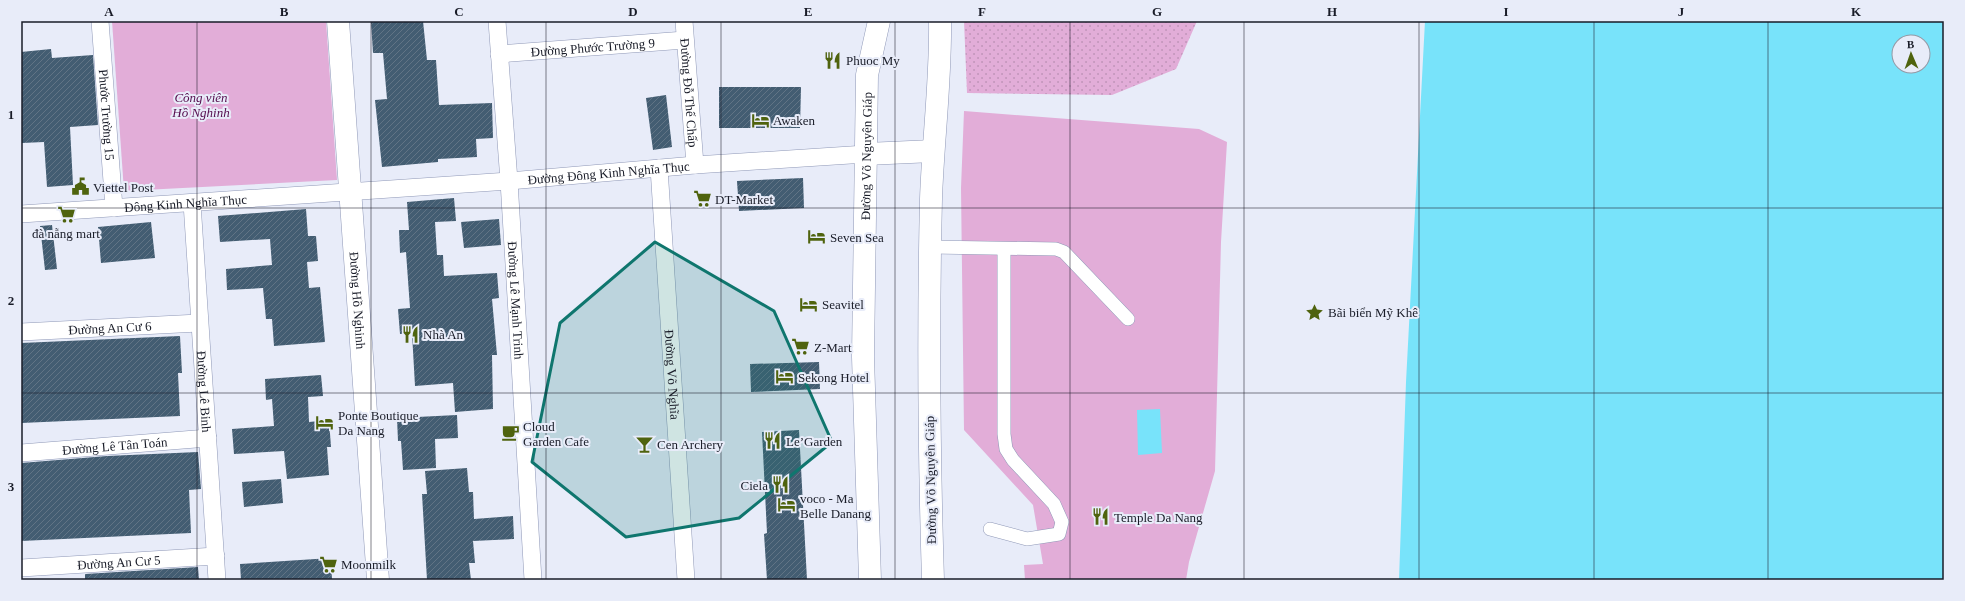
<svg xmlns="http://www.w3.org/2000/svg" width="1965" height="601" viewBox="0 0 1965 601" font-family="'Times New Roman',serif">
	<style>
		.grass { fill: url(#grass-dots) }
		.green { fill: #e2add8 }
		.water { fill: #78e3fa; fill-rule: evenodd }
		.building { fill: url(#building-hatch) }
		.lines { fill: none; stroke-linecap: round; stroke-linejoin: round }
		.pedestrian-casing { stroke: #8f98b7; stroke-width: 14 }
		.minor-casing { stroke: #8f98b7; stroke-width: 18 }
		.tertiary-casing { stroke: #8f98b7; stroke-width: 23 }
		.secondary-casing { stroke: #8f98b7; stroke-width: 23 }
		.pedestrian { stroke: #fff; stroke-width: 13 }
		.minor { stroke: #fff; stroke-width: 17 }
		.tertiary { stroke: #fff; stroke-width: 22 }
		.secondary { stroke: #fff; stroke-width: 22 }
		.marked { fill: #0f766e; fill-opacity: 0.2; stroke: #0f766e; stroke-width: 3; stroke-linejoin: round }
		.grid { fill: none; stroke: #191c28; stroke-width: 1; stroke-opacity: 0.55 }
		.labels { text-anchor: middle; stroke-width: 4; stroke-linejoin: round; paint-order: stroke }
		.street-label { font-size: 13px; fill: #191c28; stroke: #e8ecf9 }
		.poi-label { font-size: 13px; fill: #191c28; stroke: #e8ecf9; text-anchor: start }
		.park-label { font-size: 13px; font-style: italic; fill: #540c4d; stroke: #e8ecf9 }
		.neatline { fill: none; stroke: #191c28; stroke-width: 1.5 }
		.grid-label { font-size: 13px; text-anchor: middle; font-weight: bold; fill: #191c28 }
	</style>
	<defs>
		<pattern id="grass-dots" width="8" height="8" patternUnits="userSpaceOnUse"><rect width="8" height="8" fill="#e2add8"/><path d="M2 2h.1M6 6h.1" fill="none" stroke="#c194b9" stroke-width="1.8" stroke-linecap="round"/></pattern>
		<pattern id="building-hatch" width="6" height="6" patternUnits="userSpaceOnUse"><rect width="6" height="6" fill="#435d72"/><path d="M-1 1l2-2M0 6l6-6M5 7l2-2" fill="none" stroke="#617485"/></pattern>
	</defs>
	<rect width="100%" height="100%" fill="#e8ecf9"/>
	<path class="grass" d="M964 21H1197L1176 69 1112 95 967 93Z"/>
	<g class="green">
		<path d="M112 21H326L337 180 124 191Z"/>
		<path d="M964 111 1199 129 1227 142 1221 242 1215 471 1189 562 1186 580H1025L1024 565 1043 564 1033 505 964 430 961 188Z"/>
	</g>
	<g class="water">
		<path d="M1425 21H1944V580H1399L1406 382ZM1899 42H1923V66H1899Z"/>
		<path d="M1160 409 1162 453 1138 455 1137 410Z"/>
	</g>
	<g class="building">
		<path d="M423 21 427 60H436L439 105 492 103 493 138 476 139 477 157 438 159V162L382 167 375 100 387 99 383 53H373L371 22Z"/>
		<path d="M51 49 52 58 93 55 98 125 70 127 73 185 47 187 44 142 22 143 21 52Z"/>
		<path d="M719 87H801L800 128H719Z"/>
		<path d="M666 95 672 147 653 150 646 98Z"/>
		<path d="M803 178 804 208 739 211 737 181Z"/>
		<path d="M454 198 456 221 435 222 437 255H443L444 276 497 273 499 298 492 299 497 355H492L493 409 455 412 453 383 415 386 412 333 400 334 398 309 410 308 406 252 400 253 399 230H409L407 202Z"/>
		<path d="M306 209 308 236H316L318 261 307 262 309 288 320 287 325 342 274 346 272 319H266L263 288 227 290 226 269 272 265 270 239 220 242 218 216Z"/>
		<path d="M499 219 501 245 464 248 461 222Z"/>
		<path d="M151 222 155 258 101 263 98 227Z"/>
		<path d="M52 225 57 269 45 270 40 226Z"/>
		<path d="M180 336 182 373H178L180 416 21 423V343Z"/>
		<path d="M819 362 820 389 751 392 750 364Z"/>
		<path d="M321 375 323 396 308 397 309 422 329 420 331 447H327L329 475 287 479 284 451 234 454 232 429 274 426 272 399 266 400 265 379Z"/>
		<path d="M457 415 458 438 435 439 436 468 403 470 401 441H398L397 418Z"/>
		<path d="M799 430 807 580H767L764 534 767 533 762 432Z"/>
		<path d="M198 452 201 489 189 490 191 533 21 541V463L107 456Z"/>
		<path d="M467 468 469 492H473L474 519 513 516 514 539 473 541 475 563H469L471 580H427L422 494H427L425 471Z"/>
		<path d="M281 479 283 503 244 507 242 482Z"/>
		<path d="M331 558 332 580H241L240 564Z"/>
		<path d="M198 567 199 580H85V574Z"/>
	</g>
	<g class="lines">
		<defs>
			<g id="pedestrian">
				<path d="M931 247 1056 249 1064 252 1128 319"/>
				<path d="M990 529 1027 539 1059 534 1062 522 1054 504 1013 460 1006 449 1004 434V249"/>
			</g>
			<g id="minor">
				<path id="s1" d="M100 21 114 208"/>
				<path id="s2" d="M497 21 509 181 533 580"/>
				<path id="s3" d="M684 21 695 165"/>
				<path id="s4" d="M499 54 685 40"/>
				<path id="s5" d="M659 168 686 580"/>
				<path id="s6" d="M192 203 217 580"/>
				<path id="s7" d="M21 214 509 181 695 165 866 154"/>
				<path id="s8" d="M21 332 199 323"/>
				<path id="s9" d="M21 453 208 438"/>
				<path id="s10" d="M21 568 216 556"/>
			</g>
			<g id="tertiary">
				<path id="s11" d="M338 21 378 580"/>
			</g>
			<g id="secondary">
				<path d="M866 154 933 151"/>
				<path id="s12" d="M870 580 863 357 867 75 879 21"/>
				<path d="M933 580C929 453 928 326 931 199 933 140 941 80 940 21"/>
			</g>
		</defs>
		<use href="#pedestrian" class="pedestrian-casing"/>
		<use href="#minor" class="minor-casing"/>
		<use href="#tertiary" class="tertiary-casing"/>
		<use href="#secondary" class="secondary-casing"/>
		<use href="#pedestrian" class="pedestrian"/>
		<use href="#minor" class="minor"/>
		<use href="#tertiary" class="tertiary"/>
		<use href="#secondary" class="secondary"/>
	</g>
	<path class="marked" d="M655 242 774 311 832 442 739 518 626 537 532 462 560 323Z"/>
	<path class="grid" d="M197 21V580M371 21V580M546 21V580M721 21V580M895 21V580M1070 21V580M1244 21V580M1419 21V580M1594 21V580M1768 21V580M21 208H1944M21 393H1944"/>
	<defs>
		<symbol id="restaurant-bare" viewBox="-9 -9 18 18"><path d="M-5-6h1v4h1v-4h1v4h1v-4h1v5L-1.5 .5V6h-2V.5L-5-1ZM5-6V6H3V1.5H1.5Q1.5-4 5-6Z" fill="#4f630e" stroke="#e8ecf9" stroke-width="2.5" paint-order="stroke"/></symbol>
		<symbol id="hotel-bare" viewBox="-9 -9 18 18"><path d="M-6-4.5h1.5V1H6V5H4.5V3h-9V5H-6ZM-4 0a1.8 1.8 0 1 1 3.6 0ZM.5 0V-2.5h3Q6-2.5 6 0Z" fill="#4f630e" stroke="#e8ecf9" stroke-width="2.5" paint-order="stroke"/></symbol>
		<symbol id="civic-bare" viewBox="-9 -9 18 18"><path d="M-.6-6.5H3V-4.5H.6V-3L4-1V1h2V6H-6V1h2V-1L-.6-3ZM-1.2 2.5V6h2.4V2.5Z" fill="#4f630e" stroke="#e8ecf9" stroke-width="2.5" paint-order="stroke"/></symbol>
		<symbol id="supermarket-bare" viewBox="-9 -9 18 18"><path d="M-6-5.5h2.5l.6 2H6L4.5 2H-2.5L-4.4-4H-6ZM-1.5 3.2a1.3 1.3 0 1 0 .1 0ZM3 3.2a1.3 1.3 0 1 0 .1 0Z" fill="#4f630e" stroke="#e8ecf9" stroke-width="2.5" paint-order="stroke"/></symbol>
		<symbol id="sight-bare" viewBox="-9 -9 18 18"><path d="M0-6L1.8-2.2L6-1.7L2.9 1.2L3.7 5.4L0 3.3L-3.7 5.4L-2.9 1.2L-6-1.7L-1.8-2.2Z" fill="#4f630e" stroke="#e8ecf9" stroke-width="2.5" paint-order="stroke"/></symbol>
		<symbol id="cafe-bare" viewBox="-9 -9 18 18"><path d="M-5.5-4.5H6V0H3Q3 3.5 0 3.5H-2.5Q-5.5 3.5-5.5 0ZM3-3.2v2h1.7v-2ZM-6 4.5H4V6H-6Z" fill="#4f630e" stroke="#e8ecf9" stroke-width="2.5" paint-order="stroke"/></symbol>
		<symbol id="bar-bare" viewBox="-9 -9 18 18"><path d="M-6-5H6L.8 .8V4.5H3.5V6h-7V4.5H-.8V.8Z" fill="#4f630e" stroke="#e8ecf9" stroke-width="2.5" paint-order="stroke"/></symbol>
	</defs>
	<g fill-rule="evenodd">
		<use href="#restaurant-bare" x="820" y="48" width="25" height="25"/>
		<use href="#hotel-bare" x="748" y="108" width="25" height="25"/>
		<use href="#civic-bare" x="68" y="174" width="25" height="25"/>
		<use href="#supermarket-bare" x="690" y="186" width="25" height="25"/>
		<use href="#supermarket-bare" x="54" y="202" width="25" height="25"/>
		<use href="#hotel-bare" x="804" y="224" width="25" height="25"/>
		<use href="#hotel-bare" x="796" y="292" width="25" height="25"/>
		<use href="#sight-bare" x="1302" y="300" width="25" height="25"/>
		<use href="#restaurant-bare" x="398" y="322" width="25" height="25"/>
		<use href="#supermarket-bare" x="788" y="334" width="25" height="25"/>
		<use href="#hotel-bare" x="772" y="364" width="25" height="25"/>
		<use href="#hotel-bare" x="312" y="410" width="25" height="25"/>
		<use href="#cafe-bare" x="498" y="420" width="25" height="25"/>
		<use href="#restaurant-bare" x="760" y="428" width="25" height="25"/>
		<use href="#bar-bare" x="632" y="432" width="25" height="25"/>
		<use href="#restaurant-bare" x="768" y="472" width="25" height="25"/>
		<use href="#hotel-bare" x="774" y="492" width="25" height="25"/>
		<use href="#restaurant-bare" x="1088" y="504" width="25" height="25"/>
		<use href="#supermarket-bare" x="316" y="552" width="25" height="25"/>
	</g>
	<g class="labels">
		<g class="street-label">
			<text dy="5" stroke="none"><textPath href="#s4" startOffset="94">Đường Phước Trường 9</textPath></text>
			<text dy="5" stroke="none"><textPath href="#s3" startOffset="72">Đường Đỗ Thế Chấp</textPath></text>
			<text dy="5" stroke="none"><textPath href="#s1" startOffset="94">Phước Trường 15</textPath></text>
			<text dy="5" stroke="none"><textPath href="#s12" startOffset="424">Đường Võ Nguyên Giáp</textPath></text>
			<text dy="5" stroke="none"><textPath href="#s7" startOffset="589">Đường Đông Kinh Nghĩa Thục</textPath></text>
			<text dy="5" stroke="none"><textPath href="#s7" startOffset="165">Đông Kinh Nghĩa Thục</textPath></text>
			<text dy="5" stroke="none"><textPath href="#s2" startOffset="280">Đường Lê Mạnh Trinh</textPath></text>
			<text dy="5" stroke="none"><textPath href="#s11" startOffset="280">Đường Hồ Nghinh</textPath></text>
			<text dy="5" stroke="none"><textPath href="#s8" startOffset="89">Đường An Cư 6</textPath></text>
			<text dy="5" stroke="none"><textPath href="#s5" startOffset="207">Đường Võ Nghĩa</textPath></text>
			<text dy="5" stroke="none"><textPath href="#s6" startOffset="189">Đường Lê Binh</textPath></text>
			<text dy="5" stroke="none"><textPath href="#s9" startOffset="94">Đường Lê Tân Toán</textPath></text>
			<text transform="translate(930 480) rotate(-91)" y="5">Đường Võ Nguyên Giáp</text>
			<text dy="5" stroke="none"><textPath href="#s10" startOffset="98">Đường An Cư 5</textPath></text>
		</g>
		<g class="poi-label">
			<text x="846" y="65">Phuoc My</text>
			<text x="773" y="125">Awaken</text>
			<text x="93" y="192">Viettel Post</text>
			<text x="715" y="204">DT-Market</text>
			<text x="66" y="238" text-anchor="middle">đà nẵng mart</text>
			<text x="830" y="242">Seven Sea</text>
			<text x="822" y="309">Seavitel</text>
			<text x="1328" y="317">Bãi biển Mỹ Khê</text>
			<text x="423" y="339">Nhà An</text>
			<text x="814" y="352">Z-Mart</text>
			<text x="798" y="382">Sekong Hotel</text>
			<text x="338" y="420">Ponte Boutique<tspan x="338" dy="15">Da Nang</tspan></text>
			<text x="523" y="431">Cloud<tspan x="523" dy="15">Garden Cafe</tspan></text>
			<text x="786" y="446">Le’Garden</text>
			<text x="657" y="449">Cen Archery</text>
			<text x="768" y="490" text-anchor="end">Ciela</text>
			<text x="800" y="503">voco - Ma<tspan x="800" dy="15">Belle Danang</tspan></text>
			<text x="1114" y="522">Temple Da Nang</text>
			<text x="341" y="569">Moonmilk</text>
		</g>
		<g class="park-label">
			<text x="201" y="102">Công viên<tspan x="201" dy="15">Hồ Nghinh</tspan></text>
		</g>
	</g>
	<rect width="1965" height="601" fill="none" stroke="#e8ecf9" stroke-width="44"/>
	<g transform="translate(1911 54) rotate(358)"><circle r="19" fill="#e8ecf9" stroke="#9599a5"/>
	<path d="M0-3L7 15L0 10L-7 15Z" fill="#4f630e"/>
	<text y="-6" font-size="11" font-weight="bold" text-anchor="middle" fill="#191c28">B</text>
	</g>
	<rect x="22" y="22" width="1921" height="557" class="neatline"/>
	<g class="grid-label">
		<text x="109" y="16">A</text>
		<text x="284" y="16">B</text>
		<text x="459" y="16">C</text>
		<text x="633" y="16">D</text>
		<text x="808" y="16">E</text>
		<text x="982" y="16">F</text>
		<text x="1157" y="16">G</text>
		<text x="1332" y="16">H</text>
		<text x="1506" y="16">I</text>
		<text x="1681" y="16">J</text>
		<text x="1856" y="16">K</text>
		<text x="11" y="119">1</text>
		<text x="11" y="305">2</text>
		<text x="11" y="491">3</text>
	</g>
</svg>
